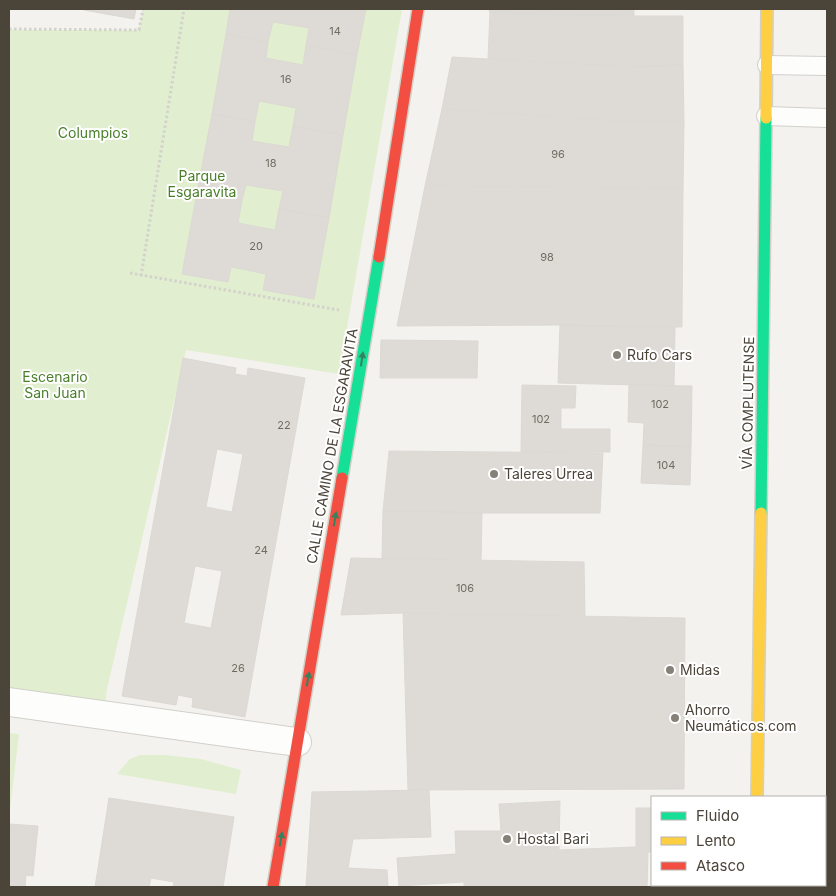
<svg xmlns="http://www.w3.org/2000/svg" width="836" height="896" viewBox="0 0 836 896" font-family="Inter,sans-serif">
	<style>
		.green { fill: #e1eecf }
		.building { fill: #dedbd6; stroke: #dcd9d4; fill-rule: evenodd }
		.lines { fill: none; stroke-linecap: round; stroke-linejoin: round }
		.lane-casing { stroke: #d2d0cb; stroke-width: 20 }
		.street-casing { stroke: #d2d0cb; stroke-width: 30 }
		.fast-casing { stroke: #d3cfc5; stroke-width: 14 }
		.slow-casing { stroke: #d3cfc5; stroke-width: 14 }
		.jam-casing { stroke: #d3cfc5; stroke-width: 14 }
		.path { stroke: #d3d2cc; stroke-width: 3; stroke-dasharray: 2.5 2.5; stroke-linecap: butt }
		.lane { stroke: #fdfdfc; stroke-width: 18 }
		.street { stroke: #fdfdfc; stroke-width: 28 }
		.fast { stroke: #16e098; stroke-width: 11 }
		.slow { stroke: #ffcf43; stroke-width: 11 }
		.jam { stroke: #f24e42; stroke-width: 11 }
		.oneway { fill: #36825f }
		.poi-dot { fill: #868178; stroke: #fff; stroke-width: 2 }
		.labels { text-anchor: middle; stroke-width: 4; stroke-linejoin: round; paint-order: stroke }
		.number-label { font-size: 11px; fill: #706a61 }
		.park-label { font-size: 14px; fill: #4a7f2a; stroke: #fff }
		.poi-label { font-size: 14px; fill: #4b4439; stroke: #fff; text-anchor: start }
		.street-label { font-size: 14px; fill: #4b4439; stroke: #fff }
	</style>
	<rect width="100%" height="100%" fill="#f4f2ee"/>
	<g class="green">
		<path d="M143 9H402L339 374 186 350 107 689 104 714 9 702V30H139Z"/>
		<path d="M9 733 19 734 10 810H9Z"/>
		<path d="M140 755H165L201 759 241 770 236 794 117 774 130 759Z"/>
	</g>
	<g class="building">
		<path d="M84 9H136L134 19 84 10Z"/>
		<path d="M230 9H366L357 55 306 45 309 28 273 22 268 42 226 34Z"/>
		<path d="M489 9H634V16L490 13Z"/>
		<path d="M490 13 634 16H683V65L634 67 488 59Z"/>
		<path d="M226 34 268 42 266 58 303 65 306 45 357 55 343 135 293 126 296 108 259 101 255 122 212 114Z"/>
		<path d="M452 57 634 67 683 65 684 122H635L442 109Z"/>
		<path d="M442 109 635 122H684L683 188 425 186Z"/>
		<path d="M212 114 255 122 252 141 289 147 293 126 343 135 329 218 279 209 283 191 246 185 242 200 197 192Z"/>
		<path d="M425 186 683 188 682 327H635L560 325 397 326Z"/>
		<path d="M197 192 242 200 238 223 275 230 279 209 329 218 314 299 263 290 266 274 231 267 228 282 182 274Z"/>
		<path d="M560 325 635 327H675L674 386 558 383Z"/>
		<path d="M381 340 478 341 477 378H380Z"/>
		<path d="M183 358 236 368 235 374 247 376 248 368 305 378 245 717 192 707 193 698 178 695 176 705 122 696ZM217 449 243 454 232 512 206 507ZM195 566 222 571 211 628 184 623Z"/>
		<path d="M522 385 576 386 575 408H561V429H610V452H521Z"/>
		<path d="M629 385 692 386 691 447 643 445 644 423 628 422Z"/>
		<path d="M643 445 691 447 690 485 641 483Z"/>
		<path d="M389 451 603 453 600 513H482L383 511Z"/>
		<path d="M383 511 482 513 481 561 382 560Z"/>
		<path d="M351 558 584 562 585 617 403 613 341 615Z"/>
		<path d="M403 613 685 618 684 789 408 790Z"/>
		<path d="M429 790 431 837 353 839 348 868 387 870 388 887H306L312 792Z"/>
		<path d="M109 798 234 817 223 887H173L174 882 151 878 149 887H95Z"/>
		<path d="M560 801 559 850 636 847V808H652V852H648L647 887H464V882L399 886 397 858 456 854 455 831H501L499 804Z"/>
		<path d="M9 824 38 826 33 876 26 875 25 887H9Z"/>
	</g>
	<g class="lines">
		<defs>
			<g id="lane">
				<path d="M767 65 827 66"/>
				<path d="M766 116 827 118"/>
			</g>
			<path id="street" d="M9 702 297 742"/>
			<g id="fast">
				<path d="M342 478 379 257"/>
				<path d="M761 513 766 118"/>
				<path d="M756 885V887"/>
			</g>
			<g id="slow">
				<path d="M766 118 767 9"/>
				<path d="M757 797 761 513"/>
			</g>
			<g id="jam">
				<path d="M379 257 418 9"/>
				<path d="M273 887 342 478"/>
			</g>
		</defs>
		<use href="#lane" class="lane-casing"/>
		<use href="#street" class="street-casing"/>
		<use href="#fast" class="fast-casing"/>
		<use href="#slow" class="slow-casing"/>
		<use href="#jam" class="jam-casing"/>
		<g class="path">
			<path d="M9 29 139 30 143 9"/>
			<path d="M130 273 339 310"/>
			<path d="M141 276 184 9"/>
		</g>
		<use href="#lane" class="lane"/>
		<use href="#street" class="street"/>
		<use href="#fast" class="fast"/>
		<use href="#slow" class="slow"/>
		<use href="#jam" class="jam"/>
	</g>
	<defs><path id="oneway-solid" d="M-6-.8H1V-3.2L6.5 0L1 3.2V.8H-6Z" transform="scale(1.25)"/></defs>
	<g class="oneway">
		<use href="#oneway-solid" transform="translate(362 359) rotate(-81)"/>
		<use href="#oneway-solid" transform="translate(335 519) rotate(-80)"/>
		<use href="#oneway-solid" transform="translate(308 679) rotate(-80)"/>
		<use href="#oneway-solid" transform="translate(281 839) rotate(-80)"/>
	</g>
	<g class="poi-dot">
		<circle cx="617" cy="355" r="5"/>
		<circle cx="494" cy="474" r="5"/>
		<circle cx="670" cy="670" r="5"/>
		<circle cx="675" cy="718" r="5"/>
		<circle cx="507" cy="839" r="5"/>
	</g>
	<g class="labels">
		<g class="number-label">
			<text x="335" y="35">14</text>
			<text x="286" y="83">16</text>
			<text x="558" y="158">96</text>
			<text x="271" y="167">18</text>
			<text x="256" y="250">20</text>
			<text x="547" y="261">98</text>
			<text x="660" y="408">102</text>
			<text x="541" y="423">102</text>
			<text x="284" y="429">22</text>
			<text x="666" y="469">104</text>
			<text x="261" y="554">24</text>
			<text x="465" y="592">106</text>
			<text x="238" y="672">26</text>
		</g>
		<g class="park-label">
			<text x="93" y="138">Columpios</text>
			<text x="202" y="181">Parque<tspan x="202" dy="16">Esgaravita</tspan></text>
			<text x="55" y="382">Escenario<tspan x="55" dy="16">San Juan</tspan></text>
		</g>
		<g class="poi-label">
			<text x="627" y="360">Rufo Cars</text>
			<text x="504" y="479">Taleres Urrea</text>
			<text x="680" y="675">Midas</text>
			<text x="685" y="715">Ahorro<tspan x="685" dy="16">Neumáticos.com</tspan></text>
			<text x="517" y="844">Hostal Bari</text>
		</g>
		<g class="street-label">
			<text transform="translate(748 403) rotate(-89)" y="5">VÍA COMPLUTENSE</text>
			<text transform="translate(332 446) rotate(-80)" y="5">CALLE CAMINO DE LA ESGARAVITA</text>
		</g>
	</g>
	<rect width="836" height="896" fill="none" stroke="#4b4439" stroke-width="20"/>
	<rect x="651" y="796" width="175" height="90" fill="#ffffff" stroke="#b7b4b0"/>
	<rect x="661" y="812" width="25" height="8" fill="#16e098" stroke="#b7b4b0"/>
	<text x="696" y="821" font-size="15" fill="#4b4439">Fluido</text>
	<rect x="661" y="837" width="25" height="8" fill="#ffcf43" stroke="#b7b4b0"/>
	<text x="696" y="846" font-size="15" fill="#4b4439">Lento</text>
	<rect x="661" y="862" width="25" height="8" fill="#f24e42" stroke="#b7b4b0"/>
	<text x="696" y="871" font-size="15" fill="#4b4439">Atasco</text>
</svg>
